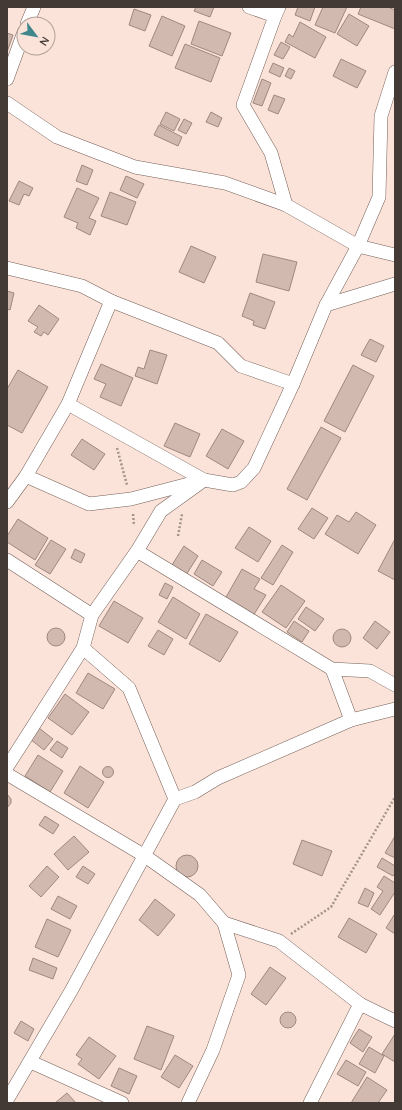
<svg xmlns="http://www.w3.org/2000/svg" width="402" height="1110" viewBox="0 0 402 1110" font-family="Quicksand,sans-serif">
	<style>
		.building { fill: #d1b9b0; stroke: #9f887f }
		.lines { fill: none; stroke-linecap: round; stroke-linejoin: round }
		.minor-casing { stroke: #756058; stroke-width: 14 }
		.path { stroke: #a4938b; stroke-width: 2.5; stroke-dasharray: 2 2; stroke-linecap: butt }
		.minor { stroke: #fff; stroke-width: 13 }
	</style>
	<rect width="100%" height="100%" fill="#fbe3d9"/>
	<g class="building">
		<path d="M196 7H214L210 17 194 11Z"/>
		<path d="M298 7H315L310 21 295 15Z"/>
		<path d="M323 7H347L335 33 315 25Z"/>
		<path d="M361 7H388L395 10V29L358 14Z"/>
		<path d="M134 9 151 15 145 31 129 25Z"/>
		<path d="M349 14 369 26 357 46 337 34Z"/>
		<path d="M162 16 185 26 172 56 149 46Z"/>
		<path d="M199 21 231 33 222 56 191 44Z"/>
		<path d="M300 22 326 37 315 58 285 42 289 34 293 37Z"/>
		<path d="M7 33 13 35 7 52Z"/>
		<path d="M281 42 290 47 283 59 274 55Z"/>
		<path d="M185 44 220 58 211 82 175 68Z"/>
		<path d="M341 59 366 71 357 88 333 76Z"/>
		<path d="M273 63 284 68 280 77 269 72Z"/>
		<path d="M289 68 295 71 291 79 285 76Z"/>
		<path d="M262 79 271 83 262 106 253 103Z"/>
		<path d="M274 95 285 99 278 114 268 110Z"/>
		<path d="M166 112 180 119 174 131 160 124Z"/>
		<path d="M211 112 222 118 218 127 206 122Z"/>
		<path d="M184 119 192 123 186 134 178 130Z"/>
		<path d="M159 125 182 137 178 146 154 135Z"/>
		<path d="M82 165 93 170 87 185 76 181Z"/>
		<path d="M126 176 144 184 137 198 120 190Z"/>
		<path d="M19 181 33 188 29 196 24 194 19 205 9 201Z"/>
		<path d="M77 188 99 198 89 218 96 221 90 235 76 228 78 223 64 217Z"/>
		<path d="M110 192 136 202 127 225 101 216Z"/>
		<path d="M191 246 216 257 204 283 179 272Z"/>
		<path d="M263 254 297 262 289 291 256 282Z"/>
		<path d="M7 291 14 293 10 310 7 309Z"/>
		<path d="M250 293 275 302 265 329 253 325 254 321 242 316Z"/>
		<path d="M39 305 59 319 48 335 44 332 41 336 34 332 38 327 28 321Z"/>
		<path d="M370 339 384 346 376 362 361 355Z"/>
		<path d="M150 350 167 355 157 384 135 376 138 367 144 369Z"/>
		<path d="M101 364 133 378 121 406 100 397 106 384 94 379Z"/>
		<path d="M353 365 374 376 345 432 324 421Z"/>
		<path d="M18 370 48 387 22 433 7 425V389Z"/>
		<path d="M175 423 200 434 190 457 164 446Z"/>
		<path d="M321 427 341 438 307 500 287 489Z"/>
		<path d="M222 429 244 441 228 469 206 456Z"/>
		<path d="M82 439 105 454 94 470 71 455Z"/>
		<path d="M312 508 328 518 314 539 298 529Z"/>
		<path d="M356 512 376 525 358 554 325 534 337 515 349 522Z"/>
		<path d="M18 519 48 538 35 560 7 542V536Z"/>
		<path d="M249 527 271 541 258 562 235 548Z"/>
		<path d="M395 539V580L378 571Z"/>
		<path d="M51 540 66 549 50 574 35 565Z"/>
		<path d="M282 545 293 552 273 585 261 578Z"/>
		<path d="M184 546 198 556 186 575 172 565Z"/>
		<path d="M75 549 85 554 81 563 71 558Z"/>
		<path d="M202 560 222 572 213 586 194 574Z"/>
		<path d="M242 569 260 579 254 589 266 595 253 616 225 599Z"/>
		<path d="M165 583 173 587 167 599 159 595Z"/>
		<path d="M281 585 305 601 286 628 262 612Z"/>
		<path d="M173 597 200 614 186 639 158 622Z"/>
		<path d="M114 601 143 618 128 643 99 626Z"/>
		<path d="M306 607 324 619 315 631 298 619Z"/>
		<path d="M206 614 238 632 220 662 189 644Z"/>
		<path d="M294 621 309 631 302 642 287 632Z"/>
		<path d="M375 621 390 632 377 649 363 638Z"/>
		<circle cx="56" cy="637" r="9"/>
		<circle cx="342" cy="638" r="9"/>
		<path d="M158 630 173 639 164 655 148 646Z"/>
		<path d="M88 673 115 689 103 709 76 693Z"/>
		<path d="M65 694 89 712 72 735 48 718Z"/>
		<path d="M39 728 53 739 44 750 30 739Z"/>
		<path d="M57 741 68 748 62 758 50 750Z"/>
		<path d="M38 755 63 771 50 792 25 776Z"/>
		<path d="M80 766 104 782 88 808 64 793Z"/>
		<circle cx="108" cy="772" r="5.5"/>
		<path d="M7 794 11 799V803L7 808Z"/>
		<path d="M45 816 59 825 53 834 39 825Z"/>
		<path d="M74 836 89 852 68 870 54 854Z"/>
		<path d="M395 836V858L385 853Z"/>
		<path d="M302 840 332 851 322 876 293 864Z"/>
		<circle cx="187" cy="866" r="11"/>
		<path d="M382 858 395 866V873L393 876 377 867Z"/>
		<path d="M47 866 59 877 41 897 29 886Z"/>
		<path d="M83 866 95 874 88 884 76 877Z"/>
		<path d="M384 876 395 883V892L380 915 371 909 383 891 377 887Z"/>
		<path d="M365 888 374 893 368 907 358 903Z"/>
		<path d="M58 896 77 906 70 919 51 909Z"/>
		<path d="M155 899 175 915 158 936 139 920Z"/>
		<path d="M394 915 395 916V934L386 928Z"/>
		<path d="M349 918 377 934 366 953 338 937Z"/>
		<path d="M47 919 71 930 58 957 35 947Z"/>
		<path d="M33 958 57 968 53 979 29 970Z"/>
		<path d="M270 967 286 978 266 1005 251 994Z"/>
		<circle cx="288" cy="1020" r="8"/>
		<path d="M21 1021 34 1029 28 1041 14 1033Z"/>
		<path d="M147 1026 174 1036 161 1070 134 1059Z"/>
		<path d="M359 1029 372 1037 363 1052 350 1043Z"/>
		<path d="M395 1034V1062L382 1054Z"/>
		<path d="M89 1037 116 1056 99 1079 78 1064 82 1059 76 1055Z"/>
		<path d="M369 1047 384 1056 375 1073 359 1064Z"/>
		<path d="M175 1055 193 1066 179 1088 161 1077Z"/>
		<path d="M346 1060 366 1072 358 1086 337 1074Z"/>
		<path d="M119 1068 137 1076 129 1094 111 1086Z"/>
		<path d="M367 1077 387 1090 378 1103H351Z"/>
		<path d="M67 1093 76 1103H55Z"/>
	</g>
	<g class="lines">
		<defs>
			<g id="minor">
				<path d="M249 7 275 16 279 7"/>
				<path d="M275 16 243 105 271 153 286 205 358 246 395 255"/>
				<path d="M27 24 34 7"/>
				<path d="M7 79 24 32"/>
				<path d="M7 103 57 137 135 167 225 183 286 205"/>
				<path d="M7 268 82 286 111 301 218 343 241 366 293 384 326 305 395 284"/>
				<path d="M326 305 358 246 379 197 381 116 395 72"/>
				<path d="M26 476 89 504 131 499 204 480 233 485 241 482 254 468 293 384"/>
				<path d="M7 502 26 476 68 404 111 301"/>
				<path d="M137 551 332 669 370 671 395 685"/>
				<path d="M7 560 92 615"/>
				<path d="M83 648 129 688 175 799"/>
				<path d="M332 669 351 720"/>
				<path d="M7 767 83 648 92 615 137 551 161 511 204 480 68 404"/>
				<path d="M7 774 145 856 200 895 224 923 279 941 360 1004 310 1103"/>
				<path d="M360 1004 395 1021"/>
				<path d="M31 1062 122 1103"/>
				<path d="M7 1100 71 991 175 799 195 792 218 778 351 720 395 709"/>
				<path d="M188 1103 213 1050 239 975 224 923"/>
			</g>
		</defs>
		<use href="#minor" class="minor-casing"/>
		<g class="path">
			<path d="M117 448 127 485"/>
			<path d="M133 514 134 526"/>
			<path d="M178 536 182 514"/>
			<path d="M291 934 331 907 395 797"/>
		</g>
		<use href="#minor" class="minor"/>
	</g>
	<rect width="402" height="1110" fill="none" stroke="#433935" stroke-width="16"/>
	<g transform="translate(36 36) rotate(122)"><circle r="19" fill="#fbe3d9" stroke="#b19f97"/>
	<path d="M0-3L7 15L0 10L-7 15Z" fill="#3f878c"/>
	<text y="-6" font-size="11" font-weight="bold" text-anchor="middle" fill="#433935">N</text>
	</g>
</svg>
